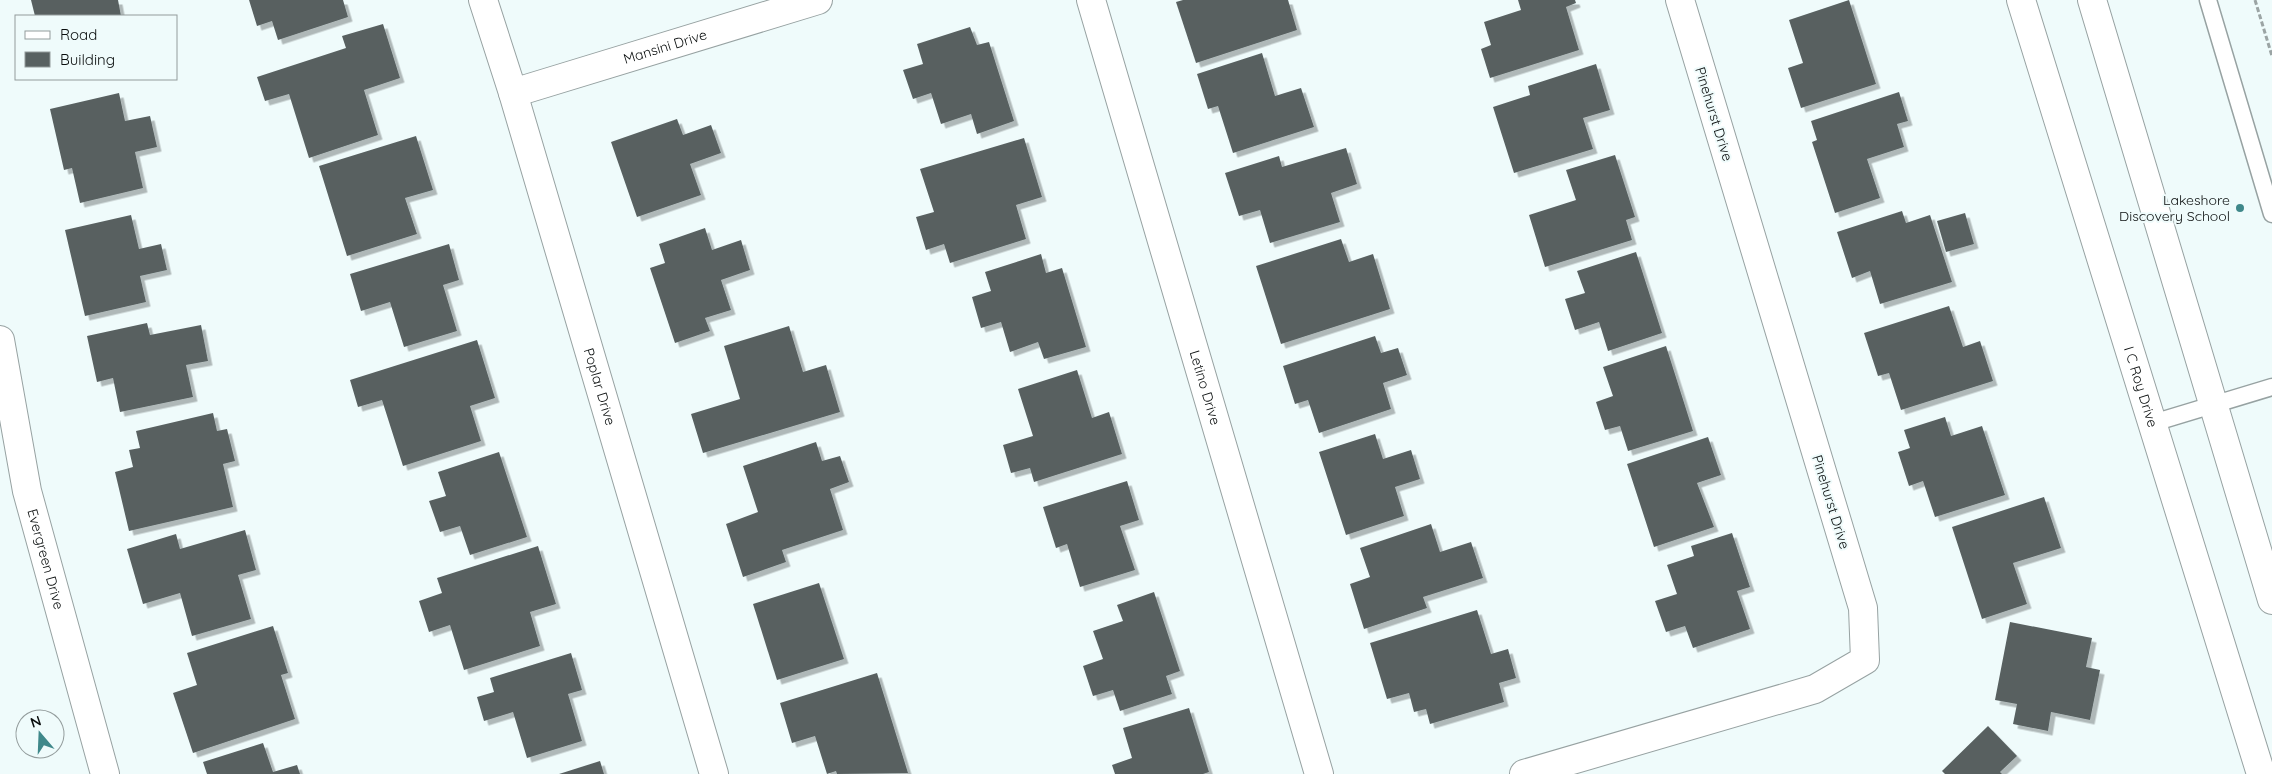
<svg xmlns="http://www.w3.org/2000/svg" width="2272" height="774" viewBox="0 0 2272 774" font-family="Quicksand,sans-serif">
	<style>
		.building { fill: #586161; filter: url(#shadow) }
		.lines { fill: none; stroke-linecap: round; stroke-linejoin: round }
		.lane-casing { stroke: #97a2a2; stroke-width: 19 }
		.street-casing { stroke: #97a2a2; stroke-width: 30 }
		.path { stroke: #9ba4a4; stroke-width: 3; stroke-dasharray: 5 2.5; stroke-linecap: butt }
		.lane { stroke: #fff; stroke-width: 16 }
		.street { stroke: #fff; stroke-width: 28 }
		.poi-dot { fill: #3f888a; stroke: #effbfb; stroke-width: 2 }
		.labels { text-anchor: middle; stroke-width: 4; stroke-linejoin: round; paint-order: stroke }
		.street-label { font-size: 14px; fill: #090d0d; stroke: #effbfb }
		.poi-label { font-size: 14px; fill: #090d0d; stroke: #effbfb; text-anchor: end }
	</style>
	<defs>
		<filter id="shadow"><feDropShadow dx="4.5" dy="4.5" stdDeviation="0" flood-color="#0004"/></filter>
	</defs>
	<rect width="100%" height="100%" fill="#effbfb"/>
	<g class="building">
		<path d="M31 0H118L121 16H35Z"/>
		<path d="M249 0H343L348 17 278 40 272 21 257 26Z"/>
		<path d="M1183 0H1288L1297 30 1196 63 1176 2Z"/>
		<path d="M1518 0H1575L1576 3 1566 7 1579 50 1490 78 1481 49 1491 45 1484 22 1521 10Z"/>
		<path d="M1849 0 1876 84 1801 108 1788 68 1803 63 1789 20Z"/>
		<path d="M383 24 400 78 364 90 378 135 309 158 289 94 265 101 257 77 346 48 342 36Z"/>
		<path d="M970 27 977 45 989 42 1014 121 977 134 971 114 941 124 931 93 913 99 903 70 923 64 917 44Z"/>
		<path d="M1262 53 1275 96 1301 88 1314 127 1233 153 1218 106 1208 109 1197 74Z"/>
		<path d="M1596 64 1610 110 1583 118 1593 149 1514 173 1493 107 1530 95 1528 86Z"/>
		<path d="M1899 92 1908 121 1897 124 1904 147 1867 159 1880 198 1835 213 1812 142 1817 140 1811 121Z"/>
		<path d="M119 93 125 121 150 116 157 147 135 152 143 188 80 203 72 168 64 170 50 109Z"/>
		<path d="M677 119 683 135 711 125 721 153 690 164 701 195 637 217 611 142Z"/>
		<path d="M416 136 433 190 405 198 417 234 347 256 319 166Z"/>
		<path d="M1024 138 1042 197 1016 205 1026 239 950 263 944 244 926 250 916 217 934 212 920 169Z"/>
		<path d="M1346 148 1357 184 1331 193 1340 222 1270 243 1260 210 1239 216 1225 173 1279 156 1282 167Z"/>
		<path d="M1615 155 1635 217 1626 220 1632 240 1545 267 1529 215 1576 200 1566 170Z"/>
		<path d="M1902 211 1906 223 1930 215 1952 282 1880 304 1870 271 1852 278 1837 232Z"/>
		<path d="M1965 213 1974 244 1946 252 1937 221Z"/>
		<path d="M131 215 139 249 161 244 167 270 140 276 146 302 85 316 65 230Z"/>
		<path d="M705 228 712 250 741 240 750 270 721 280 731 310 705 318 710 331 675 343 650 268 665 263 659 244Z"/>
		<path d="M1341 239 1349 262 1373 254 1390 309 1281 344 1256 266Z"/>
		<path d="M449 244 459 280 443 285 457 331 404 347 390 302 361 311 350 274Z"/>
		<path d="M1636 252 1662 333 1608 351 1599 322 1575 330 1565 299 1585 293 1577 271Z"/>
		<path d="M1041 254 1046 273 1062 268 1086 347 1044 359 1038 342 1010 352 1001 322 981 328 972 297 991 291 985 272Z"/>
		<path d="M1949 306 1963 347 1980 341 1993 381 1901 410 1889 373 1878 376 1864 333Z"/>
		<path d="M147 323 150 335 201 325 208 361 186 365 193 397 120 412 113 378 97 382 87 336Z"/>
		<path d="M789 326 803 372 826 365 840 412 703 453 691 414 740 399 724 346Z"/>
		<path d="M1375 336 1381 353 1398 348 1407 375 1383 383 1391 409 1319 433 1308 400 1295 404 1283 366Z"/>
		<path d="M477 340 495 398 470 406 481 441 403 466 382 400 358 407 350 380Z"/>
		<path d="M1666 346 1693 431 1628 451 1620 426 1605 430 1596 402 1613 396 1603 367Z"/>
		<path d="M1077 370 1092 418 1109 412 1122 454 1034 482 1030 468 1011 473 1003 445 1033 436 1018 389Z"/>
		<path d="M213 413 217 431 227 429 235 461 223 464 233 507 129 531 115 472 133 467 129 450 140 448 136 431Z"/>
		<path d="M1945 417 1951 436 1982 426 2005 495 1935 517 1923 481 1909 486 1898 452 1910 448 1904 430Z"/>
		<path d="M1375 434 1383 459 1411 450 1420 479 1395 487 1404 516 1346 535 1319 452Z"/>
		<path d="M1708 437 1721 475 1697 483 1714 527 1654 547 1627 464Z"/>
		<path d="M816 442 822 461 840 456 849 482 830 489 843 530 782 550 786 562 743 577 726 524 758 512 743 466Z"/>
		<path d="M499 452 527 537 470 555 460 526 440 532 429 501 446 496 438 472Z"/>
		<path d="M1127 481 1139 520 1120 526 1135 570 1080 587 1067 544 1056 548 1043 507Z"/>
		<path d="M2044 497 2061 548 2013 563 2027 604 1982 619 1952 527Z"/>
		<path d="M1431 524 1440 552 1471 542 1483 578 1423 597 1427 608 1364 629 1350 584 1370 577 1360 548Z"/>
		<path d="M245 530 256 570 238 575 251 619 192 636 180 593 143 604 127 549 176 534 180 549Z"/>
		<path d="M1732 533 1750 587 1737 591 1750 629 1693 648 1685 626 1666 632 1655 601 1677 594 1667 565 1694 556 1691 546Z"/>
		<path d="M538 546 556 604 530 612 540 646 464 670 450 625 429 632 419 601 442 593 437 578Z"/>
		<path d="M819 583 844 659 777 680 753 604Z"/>
		<path d="M1154 592 1180 671 1166 676 1172 694 1120 711 1113 690 1093 696 1083 666 1103 659 1093 631 1123 621 1117 605Z"/>
		<path d="M1477 610 1491 654 1508 649 1516 678 1499 683 1504 702 1430 724 1426 709 1414 712 1409 693 1387 699 1370 643Z"/>
		<path d="M2010 622 2092 638 2086 667 2100 670 2090 720 2051 712 2048 731 2013 724 2017 704 1995 700Z"/>
		<path d="M273 626 288 673 281 675 295 719 193 753 173 693 197 685 187 653Z"/>
		<path d="M571 653 582 690 568 694 582 741 527 758 513 712 484 721 477 697 494 692 490 678Z"/>
		<path d="M877 673 908 773 837 774 836 771 827 774 815 736 792 743 780 703Z"/>
		<path d="M1189 708 1209 772 1203 774H1115L1112 765 1132 758 1123 728Z"/>
		<path d="M1988 726 2017 756 2000 772 2002 774H1945L1942 771Z"/>
		<path d="M263 743 273 772 297 765 300 774H207L203 762Z"/>
		<path d="M600 761 604 774H559Z"/>
	</g>
	<g class="lines">
		<defs>
			<g id="lane">
				<path d="M2208 0 2272 214"/>
				<path d="M2153 423 2272 387"/>
			</g>
			<g id="street">
				<path id="s1" d="M483 0 513 93 714 774"/>
				<path id="s2" d="M1091 0 1319 774"/>
				<path id="s3" d="M2021 0 2261 774"/>
				<path d="M2092 0 2272 600"/>
				<path id="s4" d="M513 93 818 0"/>
				<path id="s5" d="M0 340 27 491 105 774"/>
				<path d="M1524 774 1815 689 1865 660 1863 608 1680 0"/>
			</g>
		</defs>
		<use href="#lane" class="lane-casing"/>
		<use href="#street" class="street-casing"/>
		<path class="path" d="M2255 0 2272 56"/>
		<use href="#lane" class="lane"/>
		<use href="#street" class="street"/>
	</g>
	<circle class="poi-dot" cx="2240" cy="208" r="5"/>
	<g class="labels">
		<g class="street-label">
			<text dy="5" stroke="none"><textPath href="#s4" startOffset="159">Mansini Drive</textPath></text>
			<text transform="translate(1714 114) rotate(73)" y="5">Pinehurst Drive</text>
			<text dy="5" stroke="none"><textPath href="#s1" startOffset="404">Poplar Drive</textPath></text>
			<text dy="5" stroke="none"><textPath href="#s2" startOffset="404">Letino Drive</textPath></text>
			<text dy="5" stroke="none"><textPath href="#s3" startOffset="405">I C Roy Drive</textPath></text>
			<text transform="translate(1831 502) rotate(73)" y="5">Pinehurst Drive</text>
			<text dy="5" stroke="none"><textPath href="#s5" startOffset="224">Evergreen Drive</textPath></text>
		</g>
		<g class="poi-label">
			<text x="2230" y="205">Lakeshore<tspan x="2230" dy="16">Discovery School</tspan></text>
		</g>
	</g>
	<rect x="15" y="15" width="162" height="65" fill="#effbfb" stroke="#939c9c"/>
	<rect x="25" y="31" width="25" height="8" fill="#ffffff" stroke="#939c9c"/>
	<text x="60" y="40" font-size="15" fill="#090d0d">Road</text>
	<rect x="25" y="52" width="25" height="15" fill="#586161" stroke="#939c9c"/>
	<text x="60" y="65" font-size="15" fill="#090d0d">Building</text>
	<g transform="translate(40 734) rotate(341)"><circle r="24" fill="#effbfb" stroke="#939c9c"/>
	<path d="M0-4L9 19L0 12L-9 19Z" fill="#3f888a"/>
	<text y="-8" font-size="14" font-weight="bold" text-anchor="middle" fill="#090d0d">N</text>
	</g>
</svg>
